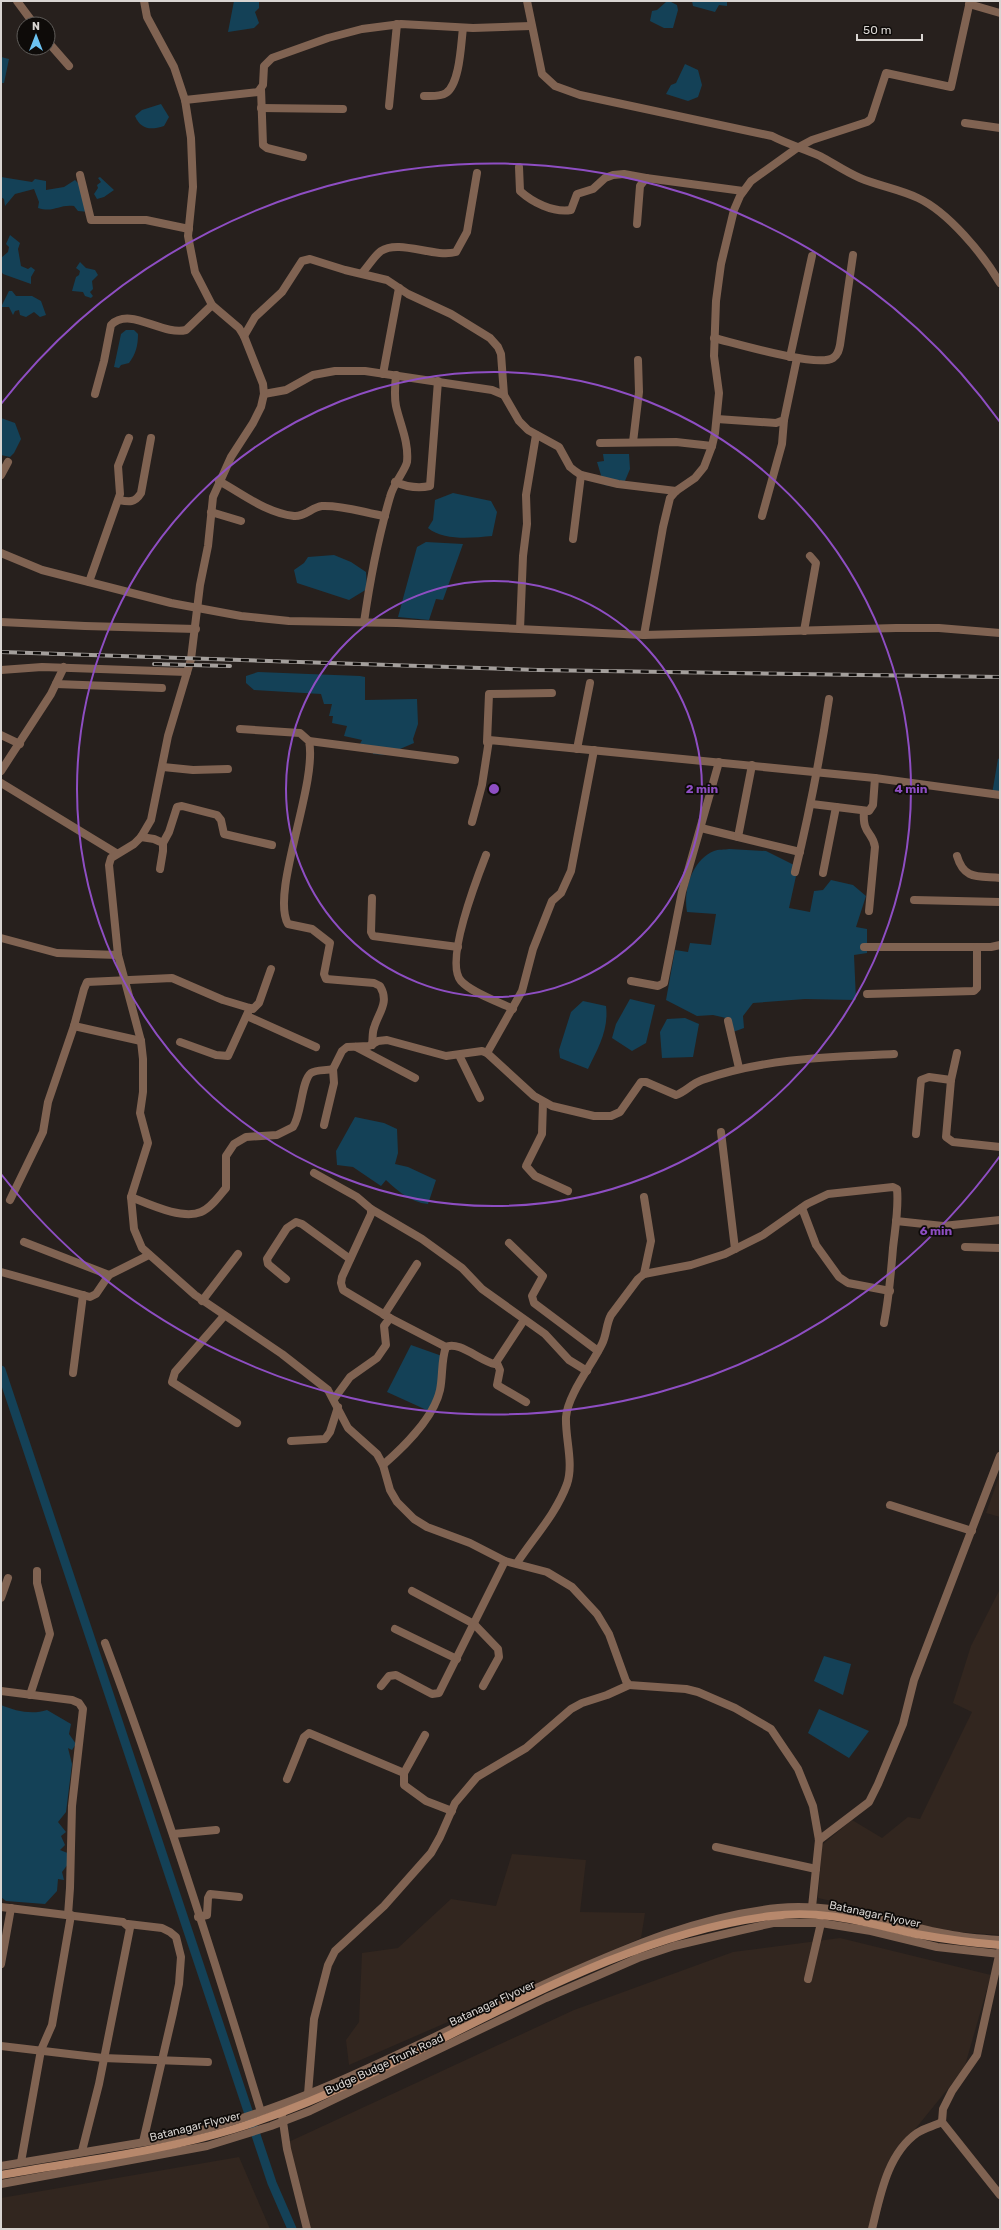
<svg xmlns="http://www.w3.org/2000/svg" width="1001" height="2230" viewBox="0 0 1001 2230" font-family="Rubik,sans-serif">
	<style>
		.built { fill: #32261f }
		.water { fill: #144157 }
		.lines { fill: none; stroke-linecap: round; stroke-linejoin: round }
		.canal { stroke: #144157; stroke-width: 9 }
		.minor { stroke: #806352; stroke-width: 8 }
		.tertiary { stroke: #806352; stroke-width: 8 }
		.rail-casing { stroke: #a49f9c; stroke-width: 4 }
		.rail { stroke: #0e0b09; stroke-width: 2.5; stroke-dasharray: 8; stroke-linecap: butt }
		.secondary-bridge { stroke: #b7886c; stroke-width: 8 }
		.ring { fill: none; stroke: #8e4ec3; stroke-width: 2 }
		.labels { text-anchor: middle; stroke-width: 3.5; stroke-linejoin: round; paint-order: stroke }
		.street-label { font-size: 11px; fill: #d9d5d2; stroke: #0e0b09 }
		.centre { fill: #8e4ec3; stroke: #0e0b09; stroke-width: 2 }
		.ring-label { font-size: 12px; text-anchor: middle; font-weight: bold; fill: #8e4ec3; stroke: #0e0b09; stroke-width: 3.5; stroke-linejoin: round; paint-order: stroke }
	</style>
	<rect width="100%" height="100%" fill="#27201d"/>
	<g class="built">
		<path d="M1000 1474V1517L986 1513Z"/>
		<path d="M1000 1589V1935L931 1930 850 1905 818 1898 822 1845 852 1820 882 1838 908 1817 920 1819 972 1712 953 1703 971 1646Z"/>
		<path d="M512 1854 586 1860 580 1912 645 1913 641 1938 349 2065 346 2040 359 2022 362 1953 398 1948 451 1899 496 1906Z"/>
		<path d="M840 1938 991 1975 964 2069 894 2155 876 2229H311L282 2145 574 2010 733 1952Z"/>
		<path d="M239 2157 270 2229H1V2198Z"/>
	</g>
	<g class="water">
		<path d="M234 1H259V8L255 12 259 23 254 28 228 32Z"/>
		<path d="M692 1H725L727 2V6L719 5 715 12 693 6Z"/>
		<path d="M666 2H671L677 5 678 10 673 28H664L650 21 652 11 657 10Z"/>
		<path d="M1 57 9 59 4 83H1Z"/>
		<path d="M685 64 698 70 702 85 698 97 688 101 666 94 671 85 676 83Z"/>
		<path d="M161 104 169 117 164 126C151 130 141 130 135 116L142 110Z"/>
		<path d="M1 177 32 182 35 179 46 181V190L64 187 75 180 81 186 90 212 78 211 74 206C59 204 54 213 38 208L39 202 34 189 15 194 5 206 4 199 1 197Z"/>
		<path d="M100 177 114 190 104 197 97 199 94 194 98 188 97 185 101 182 98 178Z"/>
		<path d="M10 235 20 243 18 249 21 266 28 269 31 267 35 270 31 277V284L3 274 1 271V258L8 252 9 247 6 244Z"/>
		<path d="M80 262 86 268 95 270 98 275 92 281 93 289 90 292 93 296 91 298 85 296 83 292 72 291 76 277 79 275 80 271 76 268Z"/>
		<path d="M9 291H12L16 296H32L41 301 46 315 40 317 34 312 26 317 20 315 19 310 15 311 13 315 9 307H1Z"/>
		<path d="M126 330H134L138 334C138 345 136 354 129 363L121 365 119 368 114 367 121 334Z"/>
		<path d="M1 418 15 423 21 439 14 453 10 457 1 455Z"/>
		<path d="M603 454H629L630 469 622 488 604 485 597 462 604 461Z"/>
		<path d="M453 493 491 501 497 512 492 536C472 538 444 541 428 528L433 520 435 500Z"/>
		<path d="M426 542 463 544 443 600 436 599 429 620 398 617 417 547Z"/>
		<path d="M334 555 351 562 366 572 367 589 349 600 297 583 294 570 304 563 308 557Z"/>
		<path d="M258 672 360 676 365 677V700L417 699 418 724 413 739 414 743 386 755 373 754V746L360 744 362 740 344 736 347 726 332 723 333 716H329L332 704H324L321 694 254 690 246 683V676Z"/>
		<path d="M1000 758V797L992 794 998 759Z"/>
		<path d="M729 849 766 851 798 867 789 908 810 912 814 891 823 890 831 880 853 885 866 896 856 927 867 929V953L854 955 856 1000 805 999 753 1003 743 1016 744 1028 733 1032 726 1018 713 1015 697 1016 666 1000 675 950 688 952 690 943 711 945 716 914 687 912C683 890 692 860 714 851 718 849 725 850 729 849Z"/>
		<path d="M630 999 655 1005 646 1043 632 1051 612 1038 616 1024Z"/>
		<path d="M583 1001 606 1006C609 1030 598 1048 588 1069L560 1058 559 1050 571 1012Z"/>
		<path d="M685 1018 699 1024 693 1057 662 1058 660 1032 667 1019Z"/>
		<path d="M355 1117 384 1123 397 1129 398 1153 395 1164 408 1167 436 1180 428 1204C410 1202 399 1192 386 1180L381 1186 353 1167 337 1165 336 1151Z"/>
		<path d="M411 1345 442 1356 444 1381 431 1412 387 1392Z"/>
		<path d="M824 1656 851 1664 843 1695 814 1681Z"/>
		<path d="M1 1705C15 1711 32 1715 47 1710L71 1724 69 1734 76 1744 72 1750 68 1748 72 1764 66 1812 58 1822 66 1832 61 1836 65 1845 60 1850 70 1854 71 1860 62 1872 64 1880 58 1879 57 1891 45 1904 6 1901 1 1897Z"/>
		<path d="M819 1709 869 1731 849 1758 808 1733Z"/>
	</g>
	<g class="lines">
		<path class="canal" d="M1 1370 272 2183 292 2229"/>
		<g class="minor">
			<path d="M17 1 34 24"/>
			<path d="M969 4 1000 13"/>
			<path d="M48 42 69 66"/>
			<path d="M261 89 263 145 267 148 303 157"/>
			<path d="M424 96C431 96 440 97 446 93 460 84 461 43 463 28"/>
			<path d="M185 100 258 92 263 85 264 66 272 58 328 38 362 29 401 24 473 28 531 26"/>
			<path d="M389 106 397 24"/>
			<path d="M261 108 343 109"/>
			<path d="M965 123 1000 128"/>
			<path d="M519 167 520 191C532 202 553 213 571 210L577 194 593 189 605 178 613 175 624 174 646 178"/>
			<path d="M80 175 91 220H146L189 229"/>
			<path d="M637 224 640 186 646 178 743 191"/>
			<path d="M362 273C368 267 374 256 381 251 399 239 434 258 456 252L467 232 477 173"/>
			<path d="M244 336 255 317 282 292 302 261 310 259 345 270 387 280 408 294 451 314 490 338 498 347 501 354 504 395"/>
			<path d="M714 338C735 343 817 368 833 358 838 355 839 350 840 345L853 255"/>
			<path d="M790 357 812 256"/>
			<path d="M383 374 399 288"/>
			<path d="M95 394 104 361 111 325C130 306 162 336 186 330L212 305"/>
			<path d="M264 394 286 390 313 375 335 371H365L492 390 504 395 519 421 528 430 559 447 570 467 575 471 581 475 618 484 676 491"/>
			<path d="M717 419 776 423 784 420 797 358"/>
			<path d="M633 442 639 392 638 360"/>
			<path d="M600 443 676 442 712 446"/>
			<path d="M1 475 8 462"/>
			<path d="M219 481C243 494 266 513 294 516 305 517 312 507 322 506 343 505 365 513 385 516"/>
			<path d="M395 482C407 487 417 489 430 486L438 381"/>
			<path d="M119 500C129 502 135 503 141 493L151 438"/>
			<path d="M211 512 241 521"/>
			<path d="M762 516 782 444 784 420"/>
			<path d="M573 539 581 475"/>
			<path d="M89 582 120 494 118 466 129 438"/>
			<path d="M1 622 85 626 196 629"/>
			<path d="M364 622C370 580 378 538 390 497 393 484 405 471 407 462 409 442 400 424 396 406 394 396 395 385 396 375"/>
			<path d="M520 629 523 556 527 524 526 495 536 435"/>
			<path d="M804 631 816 563 810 556"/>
			<path d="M644 635 663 527 670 498 676 491 695 478 704 467 712 446 715 433 719 393 714 356 716 301 721 264 734 210 740 196 751 181 797 148 812 140 867 122 871 119 886 73 951 87 970 1"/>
			<path d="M1 670 42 667 187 672"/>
			<path d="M56 684 162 688"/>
			<path d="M240 729 300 733 309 741C318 783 270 893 288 924L312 929 330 943 324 974 326 979 374 983 380 986C390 1003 378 1013 374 1028 372 1033 373 1039 372 1045"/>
			<path d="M1 735 20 744"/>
			<path d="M309 741 455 760"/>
			<path d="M487 742 489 694 552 693"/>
			<path d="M577 749 590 683"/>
			<path d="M163 767 193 770 228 769"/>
			<path d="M1 771 51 694 64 667"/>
			<path d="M1 783 116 853"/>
			<path d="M812 804 869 811 873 805 875 778"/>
			<path d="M864 811C862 835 873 831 875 847L869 911"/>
			<path d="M472 822 482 785 489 740 875 778 1000 795"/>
			<path d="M701 828 800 852"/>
			<path d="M141 837 154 839 163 843V851L160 869"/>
			<path d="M738 837 752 765"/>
			<path d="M163 843 169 832 177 807 182 806 217 815 221 820 224 834 272 845"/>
			<path d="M486 855C477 878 444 962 461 981 472 993 499 1002 513 1009"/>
			<path d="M957 856C964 880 978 876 1000 878"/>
			<path d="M795 872C809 815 820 758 829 699"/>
			<path d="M823 873 836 807"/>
			<path d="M372 898 371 932 373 936 458 947"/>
			<path d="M914 900 1000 902"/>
			<path d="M864 947H991L1000 945"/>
			<path d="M118 955 141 1041 143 1059V1092L140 1113 148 1143 131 1197 134 1229 142 1248 195 1295 282 1354 328 1390 348 1428 377 1454 383 1465 390 1490 397 1502 414 1519 427 1527 470 1543 505 1561 547 1572 572 1587 597 1614 609 1634 626 1681 629 1685 686 1689 698 1692 735 1708 771 1729 798 1769 813 1806 819 1840 812 1907"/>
			<path d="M631 981 658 986 664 983 682 892 719 762"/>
			<path d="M867 994 974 991 977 988V947"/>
			<path d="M247 1016 316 1047"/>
			<path d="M728 1021 739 1068"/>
			<path d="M74 1026 141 1041"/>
			<path d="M180 1042 216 1055 228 1056 250 1008"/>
			<path d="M356 1047 415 1078"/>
			<path d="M487 1053 522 991 533 949 552 901 561 893 571 871 594 750"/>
			<path d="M957 1053 951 1080 946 1137 953 1142 1000 1147"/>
			<path d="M459 1055 480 1098"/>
			<path d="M543 1102 542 1134 526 1166 535 1176 568 1191"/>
			<path d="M324 1125 334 1083 333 1069"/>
			<path d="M721 1132 735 1249"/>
			<path d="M916 1134 921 1080 929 1077 951 1080"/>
			<path d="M314 1173 357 1197 371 1209V1214L342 1277 341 1283 343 1290 390 1318 446 1347"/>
			<path d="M131 1197C149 1204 182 1220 201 1212 211 1208 219 1196 226 1188V1156L234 1144 246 1137 277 1135 293 1127C302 1114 301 1081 311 1073 317 1069 326 1071 333 1069L342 1051 347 1047 369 1046 378 1041 387 1040 446 1056 482 1051 487 1053 534 1096 552 1106 594 1116H611L620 1112 641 1082H646L676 1095C685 1092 691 1084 702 1080 765 1058 829 1057 894 1054"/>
			<path d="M644 1197 651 1241 644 1274"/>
			<path d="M10 1200 43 1132 48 1102 74 1026 84 989 87 982 172 978 223 1000 253 1009 259 1003 271 969"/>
			<path d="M802 1208 816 1245 839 1277 848 1283 890 1291"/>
			<path d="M371 1209 422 1239 462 1268 482 1289 545 1334 569 1360 587 1371"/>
			<path d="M896 1221 943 1226 1000 1220"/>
			<path d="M24 1242 109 1275"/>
			<path d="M509 1243 543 1276 532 1296 534 1303 598 1351"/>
			<path d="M965 1247 1000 1248"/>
			<path d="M1 1272 90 1297 96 1294 109 1275 149 1255"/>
			<path d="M286 1279 268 1264 267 1259 287 1228 296 1222 302 1224 350 1259"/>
			<path d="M202 1301 238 1254"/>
			<path d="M384 1315 417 1264"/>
			<path d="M224 1316 175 1372 172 1382 237 1423"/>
			<path d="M497 1363 500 1370 497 1385 526 1402"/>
			<path d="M73 1373 83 1295"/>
			<path d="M334 1399 350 1377 377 1358 386 1345 384 1326 390 1318"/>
			<path d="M291 1441 325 1439 330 1432 338 1407"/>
			<path d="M383 1465C404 1447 434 1417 440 1390 443 1376 441 1360 446 1347 458 1340 482 1362 495 1364L524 1320"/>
			<path d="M890 1505 972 1531"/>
			<path d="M517 1563C534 1537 556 1514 567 1484 574 1463 565 1438 566 1417 568 1394 592 1365 602 1344 607 1334 606 1324 611 1315L638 1279 644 1274 691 1265 725 1254 763 1235 807 1204 828 1194 893 1187 897 1189C899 1208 895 1229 893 1248 891 1273 889 1298 884 1323"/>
			<path d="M412 1591 474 1624 498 1649 499 1657 483 1686"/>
			<path d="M1 1598 8 1578"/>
			<path d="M395 1629 457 1659"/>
			<path d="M105 1643C163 1797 213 1954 261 2112"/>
			<path d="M381 1686 389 1676 396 1675 432 1694 439 1693 505 1561"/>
			<path d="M1 1691 72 1700 79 1703 83 1709 72 1806 70 1888 68 1915"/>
			<path d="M30 1695 50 1634 37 1583V1571"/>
			<path d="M425 1735 404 1773V1785L426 1801 452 1811"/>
			<path d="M287 1779 304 1737 309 1733 404 1773"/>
			<path d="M173 1834 216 1830"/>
			<path d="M819 1840 869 1802 878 1784 903 1724 914 1680 1000 1456"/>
			<path d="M716 1847 816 1869"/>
			<path d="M1 1907 123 1922 130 1928 99 2084 82 2151"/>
			<path d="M198 1917 207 1915 208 1898 210 1894 239 1897"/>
			<path d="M128 1924 162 1928 170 1932 176 1937 181 1957 179 1984 173 2013 143 2142"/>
			<path d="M1000 1951 977 2055 952 2091 943 2109 942 2122 1000 2195"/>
			<path d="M1 1964 11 1908"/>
			<path d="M808 1979 821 1923"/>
			<path d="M1 2046 103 2058 208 2062"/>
			<path d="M308 2094 314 2019 328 1965 335 1951 384 1906 431 1853 440 1837 455 1803 477 1777 526 1748 571 1709 582 1703 607 1695 629 1685"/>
			<path d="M282 2115 287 2149 307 2229"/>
			<path d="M21 2162 41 2050 52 2025 71 1915"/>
			<path d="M872 2229C880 2197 887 2154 917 2133 924 2128 934 2126 942 2122"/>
		</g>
		<g class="tertiary">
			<path d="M527 1 542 74 555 86 580 95 772 136C787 144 805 149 820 156 833 163 846 172 860 178 879 186 899 189 918 198 948 212 983 254 1000 283"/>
			<path d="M1 553 42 570 171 603 241 616 289 621 397 623 644 635 896 628H939L1000 633"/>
			<path d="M1 938 57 953 118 955 109 865 111 858 134 844 141 837 151 820 168 736 191 659 200 585 208 546 213 497 231 457 253 423 261 407 264 394 263 384 244 336 239 328 212 305 195 272 188 236 193 187 191 138 185 100 174 67 147 17 144 1"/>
			<path d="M1 2166 169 2138C305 2109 431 2036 556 1979 628 1947 699 1916 778 1908 837 1902 891 1924 947 1934 965 1938 982 1939 1000 1940"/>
			<path d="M1 2184 207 2146 271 2126 310 2111 546 1998 638 1958 674 1946 742 1930 773 1923H821L871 1931 937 1947 1000 1954"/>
		</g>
		<defs>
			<g id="rail">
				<path d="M1 652 538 670 1000 677"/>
				<path d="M154 664 230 666"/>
			</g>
		</defs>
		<use href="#rail" class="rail-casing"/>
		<use href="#rail" class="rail"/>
		<path class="secondary-bridge" d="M1 2175C78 2161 159 2152 234 2129 259 2121 284 2112 308 2102 457 2040 609 1936 771 1916 824 1909 866 1923 916 1934 944 1939 972 1943 1000 1945"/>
	</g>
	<g class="ring">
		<circle cx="494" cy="789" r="208"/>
		<circle cx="494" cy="789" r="417"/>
		<path d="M1000 1156A625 625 0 0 1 1 1174M1 404A625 625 0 0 1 1000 422"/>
	</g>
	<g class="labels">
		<g class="street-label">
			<text transform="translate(875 1914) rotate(12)" y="4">Batanagar Flyover</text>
			<text transform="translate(492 2003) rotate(-25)" y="4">Batanagar Flyover</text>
			<text transform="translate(384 2064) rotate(-25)" y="4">Budge Budge Trunk Road</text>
			<text transform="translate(195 2126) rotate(-14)" y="4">Batanagar Flyover</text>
		</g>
	</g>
	<circle cx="494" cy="789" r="6" class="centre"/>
	<g class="ring-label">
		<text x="702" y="793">2 min</text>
		<text x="911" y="793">4 min</text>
		<text x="936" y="1235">6 min</text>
	</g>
	<rect width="1001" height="2230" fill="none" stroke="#d9d5d2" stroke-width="4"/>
	<g transform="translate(36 36)"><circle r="19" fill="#0e0b09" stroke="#5f5c59"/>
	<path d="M0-3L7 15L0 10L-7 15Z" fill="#6cc3f2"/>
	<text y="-6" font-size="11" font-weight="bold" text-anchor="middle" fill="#d9d5d2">N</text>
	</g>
	<path d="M857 34v6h65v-6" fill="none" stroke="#d9d5d2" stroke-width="2"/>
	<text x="863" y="34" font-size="12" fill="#d9d5d2" stroke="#0e0b09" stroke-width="3" paint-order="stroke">50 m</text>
</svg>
